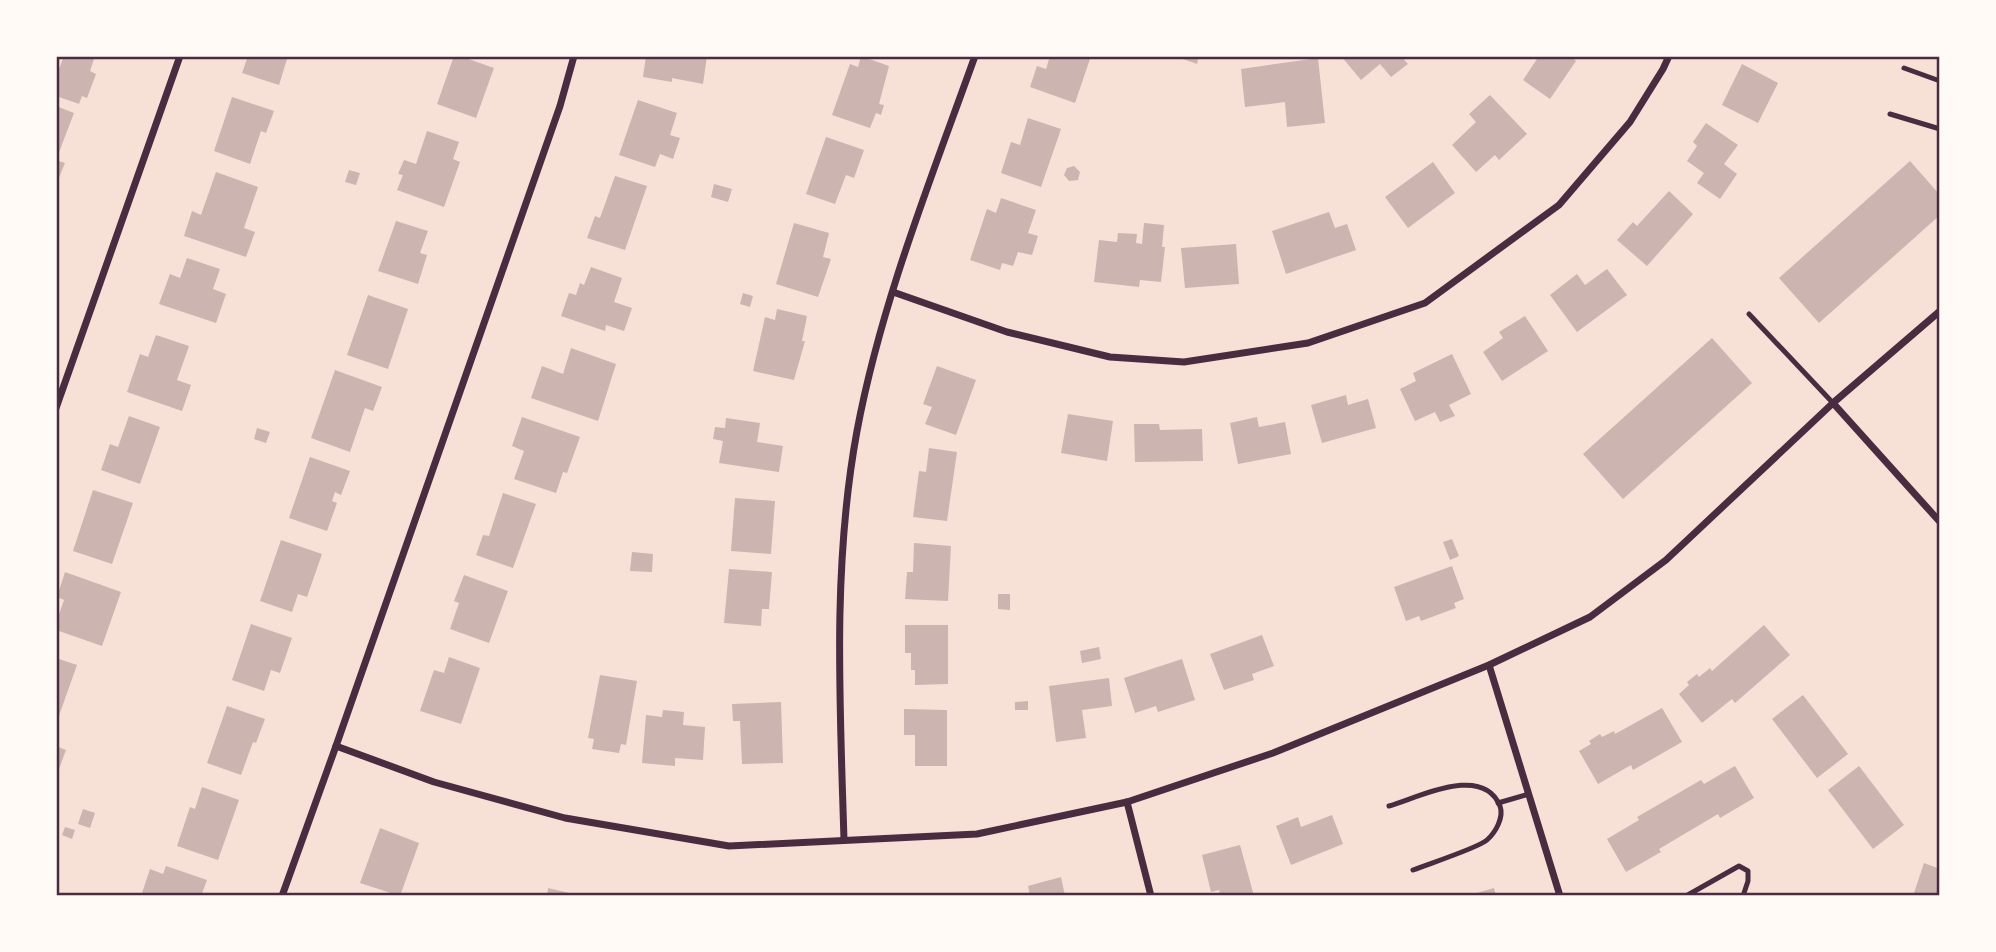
<svg xmlns="http://www.w3.org/2000/svg" width="1996" height="952" viewBox="0 0 1996 952" font-family="Quicksand,sans-serif">
	<style>
		.building { fill: #ccb4b1 }
		.lines { fill: none; stroke-linecap: round; stroke-linejoin: round }
		.service { stroke: #4a2c40; stroke-width: 5 }
		.minor { stroke: #4a2c40; stroke-width: 7 }
		.neatline { fill: none; stroke: #4a2c40; stroke-width: 2.5 }
	</style>
	<rect width="100%" height="100%" fill="#f7e1d7"/>
	<g class="building">
		<path d="M64 56H95L90 71 96 74 87 98 82 96 79 104 56 96 59 89 56 88V77Z"/>
		<path d="M248 56H288L279 85 242 73Z"/>
		<path d="M454 56H460L494 68 476 118 437 104Z"/>
		<path d="M646 56H707L703 84 672 78V82L643 77Z"/>
		<path d="M861 56 889 66 879 104 884 105 881 115 876 113 870 128 832 115 850 64 858 67Z"/>
		<path d="M1050 56H1091L1075 103 1030 87 1037 66 1046 69Z"/>
		<path d="M1181 56H1199L1197 64 1180 58Z"/>
		<path d="M1341 56H1401L1408 64 1391 77 1380 64 1361 80Z"/>
		<path d="M1539 56H1574L1573 58 1576 61 1550 99 1523 80Z"/>
		<path d="M1318 58 1325 123 1287 127 1285 102 1245 107 1241 69Z"/>
		<path d="M1742 64 1778 83 1758 123 1722 105Z"/>
		<path d="M1490 95 1527 134 1499 160 1495 155 1476 172 1452 145 1476 122 1469 114Z"/>
		<path d="M232 97 274 111 266 133 261 131 250 164 214 151Z"/>
		<path d="M638 100 677 113 670 135 680 138 673 159 660 154 655 167 619 155Z"/>
		<path d="M56 106 74 113 56 160 65 163 56 185Z"/>
		<path d="M1028 118 1061 129 1041 187 1001 173 1011 142 1020 145Z"/>
		<path d="M1706 123 1738 145 1724 164 1737 174 1720 199 1697 183 1704 173 1687 161 1697 146 1693 142Z"/>
		<path d="M427 131 459 142 453 159 460 162 444 207 397 190 403 175 398 174 404 160 416 164Z"/>
		<path d="M826 137 864 150 854 178 846 175 835 204 806 194Z"/>
		<path d="M1910 161 1940 195V215L1819 323 1779 278Z"/>
		<path d="M1433 162 1455 193 1408 228 1385 197Z"/>
		<path d="M1074 166 1080 172 1078 180 1069 181 1064 175 1067 168Z"/>
		<path d="M349 170 360 173 356 185 345 182Z"/>
		<path d="M216 172 258 187 244 228 255 232 246 257 184 236 192 211 201 215Z"/>
		<path d="M615 176 647 186 625 250 587 238 595 216 600 218Z"/>
		<path d="M714 184 732 189 728 202 711 197Z"/>
		<path d="M1669 191 1693 214 1647 266 1617 240 1633 222 1637 226Z"/>
		<path d="M1001 198 1036 210 1028 233 1038 236 1032 255 1018 252 1013 266 1002 263 1000 270 970 260 987 209 996 213Z"/>
		<path d="M1329 212 1335 228 1347 224 1356 250 1286 274 1272 231Z"/>
		<path d="M396 221 428 231 420 253 427 255 418 284 378 271Z"/>
		<path d="M794 223 829 233 823 257 831 259 818 297 776 284Z"/>
		<path d="M1144 223 1164 225 1162 247H1165L1161 282 1140 280 1139 287 1094 282 1099 240 1117 242 1118 233 1137 234 1136 243 1142 244Z"/>
		<path d="M1236 244 1239 284 1185 288 1181 248Z"/>
		<path d="M187 258 220 269 213 289 226 294 216 323 159 304 170 274 180 278Z"/>
		<path d="M591 267 622 278 614 302 632 308 624 331 606 325 605 331 561 316 569 293 576 295 580 283 584 285Z"/>
		<path d="M1607 269 1627 295 1577 332 1550 295 1577 274 1585 285Z"/>
		<path d="M743 293 753 296 750 307 740 304Z"/>
		<path d="M368 295 408 309 388 369 347 355Z"/>
		<path d="M777 309 807 316 802 341H805L794 380 753 371 765 317 775 320Z"/>
		<path d="M1525 316 1548 351 1502 381 1483 352 1503 338 1499 332Z"/>
		<path d="M156 335 189 346 177 380 191 385 182 411 127 392 140 354 148 357Z"/>
		<path d="M1712 338 1752 383 1623 499 1583 454Z"/>
		<path d="M571 348 616 364 598 421 531 398 542 366 563 374Z"/>
		<path d="M1452 354 1471 394 1449 405 1455 416 1440 422 1435 412 1415 421 1400 389 1416 381 1413 373Z"/>
		<path d="M937 366 976 380 956 435 925 424 932 407 923 404Z"/>
		<path d="M335 370 382 387 373 411 365 408 350 452 311 438Z"/>
		<path d="M1346 395 1348 405 1368 399 1376 428 1322 443 1311 405Z"/>
		<path d="M1068 414 1113 421 1107 461 1061 453Z"/>
		<path d="M129 416 160 427 140 484 101 470 110 444 118 447Z"/>
		<path d="M522 417 580 437 567 473 563 472 556 493 514 479 524 451 512 446Z"/>
		<path d="M1257 417 1259 427 1285 422 1291 454 1238 464 1230 423Z"/>
		<path d="M726 418 760 423 757 442 783 446 779 472 719 463 723 441 713 439 715 427 725 428Z"/>
		<path d="M1134 424H1159L1160 430 1202 429 1203 461 1135 462Z"/>
		<path d="M257 428 270 432 266 443 254 439Z"/>
		<path d="M929 448 957 452 947 521 913 517 919 471 926 472Z"/>
		<path d="M310 457 350 471 341 495 335 492 332 501 337 503 327 531 289 518Z"/>
		<path d="M93 490 133 503 112 564 73 551Z"/>
		<path d="M503 493 536 504 513 568 476 555 483 535 489 536Z"/>
		<path d="M735 498 775 501 771 554 731 551Z"/>
		<path d="M1452 539 1459 556 1450 560 1443 542Z"/>
		<path d="M281 540 322 554 307 597 298 594 292 612 260 601Z"/>
		<path d="M914 543 951 546 948 601 905 599 907 572H913Z"/>
		<path d="M632 552 653 554 652 572 630 571Z"/>
		<path d="M1452 566 1464 599 1454 603 1456 608 1421 621 1419 616 1406 621 1394 587Z"/>
		<path d="M729 569 772 572 769 609H762L761 626 724 623Z"/>
		<path d="M65 572 121 592 102 646 56 630V623L64 600 57 597Z"/>
		<path d="M464 575 508 591 489 643 450 629 459 603 454 601Z"/>
		<path d="M998 594H1010V610L998 609Z"/>
		<path d="M251 624 292 638 280 673 271 670 264 691 232 680Z"/>
		<path d="M905 625H948V684L915 685V670H911V653H905Z"/>
		<path d="M1764 625 1790 655 1735 703 1732 699 1702 723 1679 694 1689 685 1687 682 1697 674 1699 677 1710 668 1712 671Z"/>
		<path d="M1262 635 1274 666 1252 674 1254 680 1224 690 1210 654Z"/>
		<path d="M1099 647 1101 659 1082 663 1080 651Z"/>
		<path d="M449 657 480 668 461 724 420 711 434 670 444 673Z"/>
		<path d="M56 658 77 665 56 724Z"/>
		<path d="M1182 659 1195 700 1158 712 1156 706 1135 713 1124 678Z"/>
		<path d="M600 675 637 681 626 745 621 744 619 753 592 749 594 739 588 738Z"/>
		<path d="M1109 678 1112 706 1082 710 1086 738 1056 742 1049 686Z"/>
		<path d="M1803 695 1848 754 1817 778 1772 719Z"/>
		<path d="M1028 701V710H1015V702Z"/>
		<path d="M781 702 783 763 742 764 740 721H733L732 704Z"/>
		<path d="M227 706 265 719 256 743 253 742 241 775 207 763Z"/>
		<path d="M1662 708 1682 742 1633 770 1631 765 1598 784 1579 751 1591 744 1589 741 1600 734 1602 737 1614 731 1615 734Z"/>
		<path d="M904 709 947 710V766H915V735H904Z"/>
		<path d="M663 710 684 712 683 725 705 727 703 760 675 758V766L642 763 646 715 662 717Z"/>
		<path d="M56 746 66 750 56 777Z"/>
		<path d="M1735 766 1754 798 1720 818 1718 814 1659 849 1661 852 1626 872 1607 839 1639 820 1637 817 1701 780 1704 784Z"/>
		<path d="M1859 766 1904 825 1873 849 1828 790Z"/>
		<path d="M202 787 239 800 218 860 177 846 190 807 195 809Z"/>
		<path d="M83 809 95 813 90 828 78 824Z"/>
		<path d="M1332 815 1343 844 1291 865 1276 826 1298 817 1301 827Z"/>
		<path d="M65 827 75 830 72 839 62 835Z"/>
		<path d="M380 828 419 843 400 896 360 883Z"/>
		<path d="M1240 845 1254 896H1220L1219 890 1211 892 1202 855Z"/>
		<path d="M1924 863 1940 869V896H1913Z"/>
		<path d="M166 866 207 880 201 896H141L150 869 163 874Z"/>
		<path d="M1061 877 1065 896H1030L1028 886Z"/>
		<path d="M548 888 578 895V896H547Z"/>
		<path d="M1494 888 1496 896H1470V895Z"/>
	</g>
	<g class="lines">
		<g class="service">
			<path d="M1904 68 1940 81"/>
			<path d="M1890 114 1940 129"/>
			<path d="M1749 314 1833 403"/>
			<path d="M1498 803 1529 794"/>
			<path d="M1389 806C1420 797 1483 764 1500 806 1504 817 1496 832 1487 840 1478 848 1428 864 1413 870"/>
			<path d="M1686 896 1739 866 1748 871V881L1743 896"/>
		</g>
		<g class="minor">
			<path d="M893 292 1007 332 1110 357 1184 362 1308 343 1425 303 1559 205 1630 122 1663 69 1669 56"/>
			<path d="M1833 403 1940 522"/>
			<path d="M56 408 180 56"/>
			<path d="M1489 665 1560 896"/>
			<path d="M336 746 434 782 565 818 729 846 977 834 1127 802 1273 753 1489 665 1590 617 1666 560 1833 403 1940 311"/>
			<path d="M1127 802 1151 896"/>
			<path d="M844 840C840 704 832 566 857 431 881 303 931 179 975 56"/>
			<path d="M282 896 336 746 560 106 574 56"/>
		</g>
	</g>
	<rect width="1996" height="952" fill="none" stroke="#fffaf5" stroke-width="116"/>
	<rect x="58" y="58" width="1880" height="836" class="neatline"/>
</svg>
